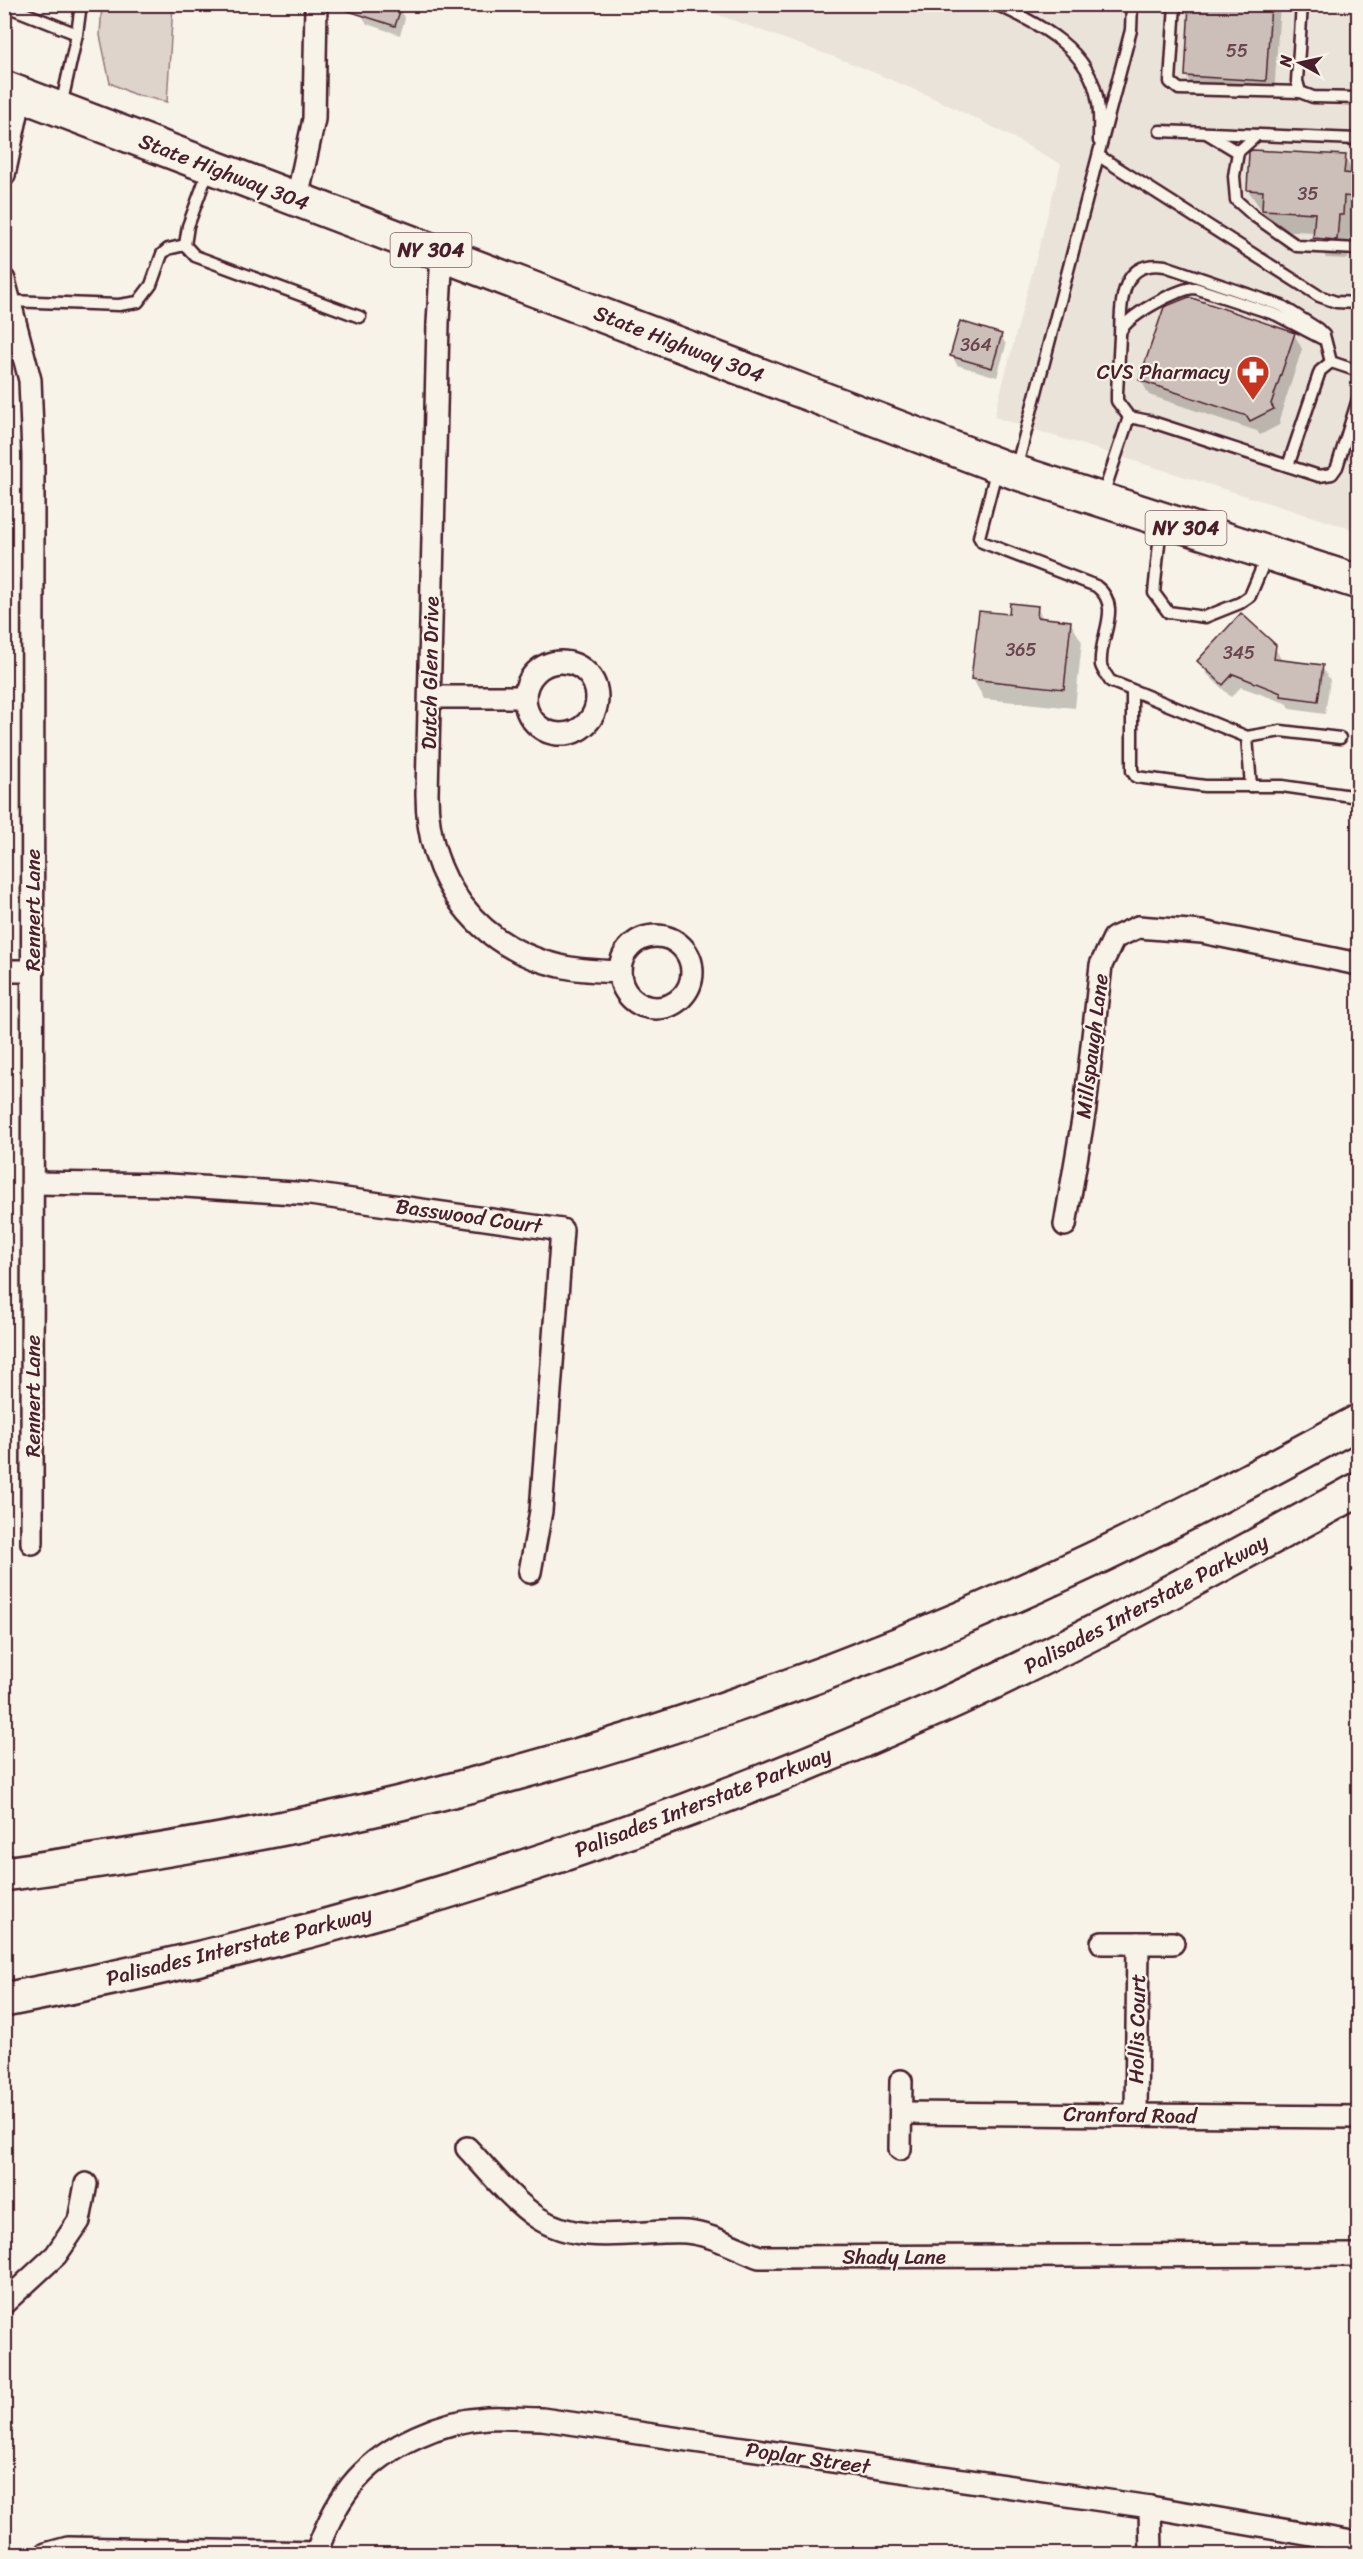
<svg xmlns="http://www.w3.org/2000/svg" width="1363" height="2559" viewBox="0 0 1363 2559" font-family="Sriracha,sans-serif">
	<style>
		.built { fill: #eae3da }
		.green { fill: #ded4cc; stroke: #947a7c; stroke-width: 1.5 }
		.shadow { fill: #0003 }
		.building { fill: #ccbfb9; stroke: #4a1f2b; stroke-width: 1.5 }
		.lines { fill: none; stroke-linecap: round; stroke-linejoin: round }
		.lane-casing { stroke: #4a1f2b; stroke-width: 15 }
		.street-casing { stroke: #4a1f2b; stroke-width: 26 }
		.primary-casing { stroke: #4a1f2b; stroke-width: 38 }
		.highway-casing { stroke: #4a1f2b; stroke-width: 38 }
		.lane { stroke: #f7f3e8; stroke-width: 10 }
		.street { stroke: #f7f3e8; stroke-width: 21 }
		.primary { stroke: #f7f3e8; stroke-width: 33 }
		.highway { stroke: #f7f3e8; stroke-width: 33 }
		.labels { text-anchor: middle; stroke-width: 4.5; stroke-linejoin: round; paint-order: stroke }
		.number-label { font-size: 18px; fill: #6a474e }
		.shield { fill: #f7f3e8; stroke: #7e5f64; stroke-width: 1.5 }
		.shield-label { font-size: 20px; font-weight: bold; fill: #4a1f2b }
		.street-label { font-size: 21px; fill: #4a1f2b; stroke: #f7f3e8 }
		.poi-label { font-size: 21px; fill: #4a1f2b; stroke: #f7f3e8; text-anchor: end }
	</style>
	<rect width="100%" height="100%" fill="#f7f3e8"/>
	<filter id="ink" filterUnits="userSpaceOnUse"><feTurbulence type="fractalNoise" baseFrequency=".0167" numOctaves="2"/><feDisplacementMap in="SourceGraphic" scale="12" xChannelSelector="R" yChannelSelector="G"/><feConvolveMatrix kernelMatrix="1 2 1 2 8 2 1 2 1" color-interpolation-filters="sRGB"/></filter>
	<g filter="url(#ink)">
		<path class="built" d="M691 5H1358V531L994 417 1061 164 995 128 927 95 856 65Z"/>
		<path class="green" d="M102 5H173L167 102 133 94 110 83 100 35Z"/>
		<g class="shadow">
			<path d="M365 4H405L402 13 405 19 400 35 367 24 362 15Z"/>
			<path d="M1191 4H1280L1274 95 1195 90 1186 76Z"/>
			<path d="M1345 157 1358 185V216H1355L1353 234H1350L1348 259 1326 258 1315 238V232L1275 230 1248 190Z"/>
			<path d="M1294 334 1302 349 1279 420 1281 424 1260 435 1257 431 1149 395 1141 380Z"/>
			<path d="M1001 335 1006 345 997 377 957 365 952 356Z"/>
			<path d="M1037 608 1044 620 1070 622 1082 642 1075 708 984 699 973 679 1010 616Z"/>
			<path d="M1274 646 1282 661 1322 667 1330 680 1325 714 1290 709 1288 704 1241 687 1231 697 1207 674 1199 661Z"/>
		</g>
		<g class="building">
			<path d="M339 4H391L401 8 395 26 339 8Z"/>
			<path d="M1189 4H1271L1266 81 1185 76Z"/>
			<path d="M1252 150 1346 155 1344 173 1354 174 1353 197 1344 196 1343 215H1339L1337 240 1313 238 1315 213 1262 210 1263 191 1247 190 1249 152Z"/>
			<path d="M1189 297 1295 333 1271 404 1274 409 1250 421 1247 416 1139 380 1164 307Z"/>
			<path d="M960 321 1002 334 992 368 950 356Z"/>
			<path d="M1010 603 1038 606 1037 617 1071 621 1064 689 971 679 979 611 1009 614Z"/>
			<path d="M1241 613 1276 645 1274 659 1323 665 1318 701 1281 696V693L1233 674 1223 685 1197 661Z"/>
		</g>
		<g class="lines">
			<defs>
				<g id="lane">
					<path d="M995 4C1039 24 1091 49 1098 103 1100 115 1099 128 1099 141"/>
					<path d="M1175 4 1170 82 1179 89 1300 92"/>
					<path d="M1302 4 1297 81 1300 92 1313 97 1358 98"/>
					<path d="M4 5 77 34 61 106"/>
					<path d="M77 34 81 4"/>
					<path d="M1160 131 1358 139"/>
					<path d="M1208 134 1238 152"/>
					<path d="M1257 135 1238 152 1234 176 1236 200 1253 215 1297 246 1358 249"/>
					<path d="M1099 156 1319 296 1336 302 1358 303"/>
					<path d="M209 169 188 226 185 245 195 256 360 317"/>
					<path d="M9 301 119 305 138 302 151 285 162 254 168 249 185 245"/>
					<path d="M1121 331C1127 316 1178 288 1195 288L1277 315 1321 338"/>
					<path d="M1331 362 1358 371"/>
					<path d="M1129 417 1117 401V393C1118 374 1119 355 1120 336 1121 305 1119 259 1165 266L1282 306 1318 329 1324 335 1331 362"/>
					<path d="M1288 466 1320 371 1331 362"/>
					<path d="M997 468 979 537 982 542 1096 586C1124 607 1098 637 1101 665 1102 670 1108 677 1110 681L1247 737 1281 731 1340 738"/>
					<path d="M1016 469 1131 30 1132 4"/>
					<path d="M1103 495 1129 417 1149 421 1319 476 1332 474 1337 467 1358 399"/>
					<path d="M1161 524 1154 593 1168 612 1205 617 1240 603 1250 596 1267 556"/>
					<path d="M1132 691V771L1136 777 1205 786H1282L1358 797"/>
					<path d="M1247 737 1251 786"/>
				</g>
				<g id="street">
					<path d="M4 175 21 95"/>
					<path d="M297 199 314 119 316 4"/>
					<path d="M442 254 438 323 427 794C427 879 476 947 560 966 580 971 600 971 620 972"/>
					<path d="M4 280 30 380 33 455 32 1543"/>
					<circle cx="561" cy="698" r="36"/>
					<path d="M430 697H525"/>
					<circle cx="656" cy="972" r="36"/>
					<path d="M4 971H33"/>
					<path d="M33 1183 169 1185 310 1194 562 1230 541 1511 530 1572"/>
					<path d="M1065 1225 1085 1108 1101 965 1114 938 1138 927 1202 932 1358 964"/>
					<path d="M1102 1943H1173"/>
					<path d="M901 2113 1358 2117"/>
					<path d="M1136 2115 1138 1943"/>
					<path d="M467 2148C489 2171 511 2200 538 2218 581 2246 638 2230 686 2232 711 2234 736 2248 759 2257L1358 2255"/>
					<path d="M900 2149 901 2081"/>
					<path d="M4 2303 56 2255 79 2221 86 2184"/>
					<path d="M1150 2507 1151 2554"/>
					<path d="M46 2554 68 2548 316 2553"/>
					<path d="M316 2554C325 2528 338 2500 357 2479 389 2444 441 2421 487 2418 505 2417 524 2419 542 2419L1150 2507 1358 2543"/>
				</g>
				<path id="primary" d="M4 88 1015 472 1358 582"/>
				<g id="highway">
					<path d="M4 1874C150 1854 295 1830 437 1794 654 1739 867 1665 1070 1570 1168 1525 1263 1473 1358 1422"/>
					<path d="M4 2000C325 1939 638 1842 937 1708 1081 1643 1219 1566 1358 1490"/>
				</g>
			</defs>
			<use href="#lane" class="lane-casing"/>
			<use href="#street" class="street-casing"/>
			<use href="#primary" class="primary-casing"/>
			<use href="#highway" class="highway-casing"/>
			<use href="#lane" class="lane"/>
			<use href="#street" class="street"/>
			<use href="#primary" class="primary"/>
			<use href="#highway" class="highway"/>
		</g>
	</g>
	<defs>
		<symbol id="pharmacy-pin" viewBox="-11 -11 22 30"><path d="M0 17L-7.5 6A9.5 9.5 0 1 1 7.5 6Z" fill="#c8321e" stroke="#f7f3e8"/><path d="M-2-6h4v4h4v4h-4v4h-4v-4h-4v-4h4Z" fill="#fff"/></symbol>
	</defs>
	<g fill-rule="evenodd">
		<use href="#pharmacy-pin" x="1234" y="353" width="38" height="52"/>
	</g>
	<g class="labels">
		<g class="number-label">
			<text x="1237" y="57">55</text>
			<text x="1308" y="200">35</text>
			<text x="976" y="351">364</text>
			<text x="1021" y="656">365</text>
			<text x="1239" y="659">345</text>
		</g>
		<g class="shield">
			<rect x="390.5" y="233" width="81" height="34" rx="4.5"/>
			<rect x="1145.5" y="511" width="81" height="34" rx="4.5"/>
		</g>
		<g class="shield-label">
			<text x="431" y="257">NY 304</text>
			<text x="1186" y="535">NY 304</text>
		</g>
		<g class="street-label">
			<text transform="translate(224 172) rotate(21)" y="7">State Highway 304</text>
			<text transform="translate(679 344) rotate(21)" y="7">State Highway 304</text>
			<text transform="translate(430 673) rotate(-89)" y="7">Dutch Glen Drive</text>
			<text transform="translate(33 910) rotate(-90)" y="7">Rennert Lane</text>
			<text transform="translate(1092 1046) rotate(-83)" y="7">Millspaugh Lane</text>
			<text transform="translate(469 1216) rotate(8)" y="7">Basswood Court</text>
			<text transform="translate(33 1396) rotate(-90)" y="7">Rennert Lane</text>
			<text transform="translate(1146 1604) rotate(-28)" y="7">Palisades Interstate Parkway</text>
			<text transform="translate(703 1802) rotate(-21)" y="7">Palisades Interstate Parkway</text>
			<text transform="translate(239 1946) rotate(-14)" y="7">Palisades Interstate Parkway</text>
			<text transform="translate(1137 2029) rotate(-89)" y="7">Hollis Court</text>
			<text transform="translate(1130 2115) rotate(1)" y="7">Cranford Road</text>
			<text x="894" y="2264">Shady Lane</text>
			<text transform="translate(808 2458) rotate(8)" y="7">Poplar Street</text>
		</g>
		<g class="poi-label">
			<text x="1230" y="379">CVS Pharmacy</text>
		</g>
	</g>
	<rect width="1363" height="2559" fill="none" stroke="#f7f3e8" stroke-width="24"/>
	<rect x="12" y="12" width="1339" height="2535" fill="none" stroke="#4a1f2b" stroke-width="2" filter="url(#ink)"/>
	<g transform="translate(1300 63) rotate(278)" stroke="#f7f3e8" stroke-width="4.5" paint-order="stroke">
	<path d="M0-4.5L10 22L0 15L-10 22Z" fill="#4a1f2b"/>
	<text y="-9" font-size="16" font-weight="bold" text-anchor="middle" fill="#4a1f2b">N</text>
	</g>
</svg>
